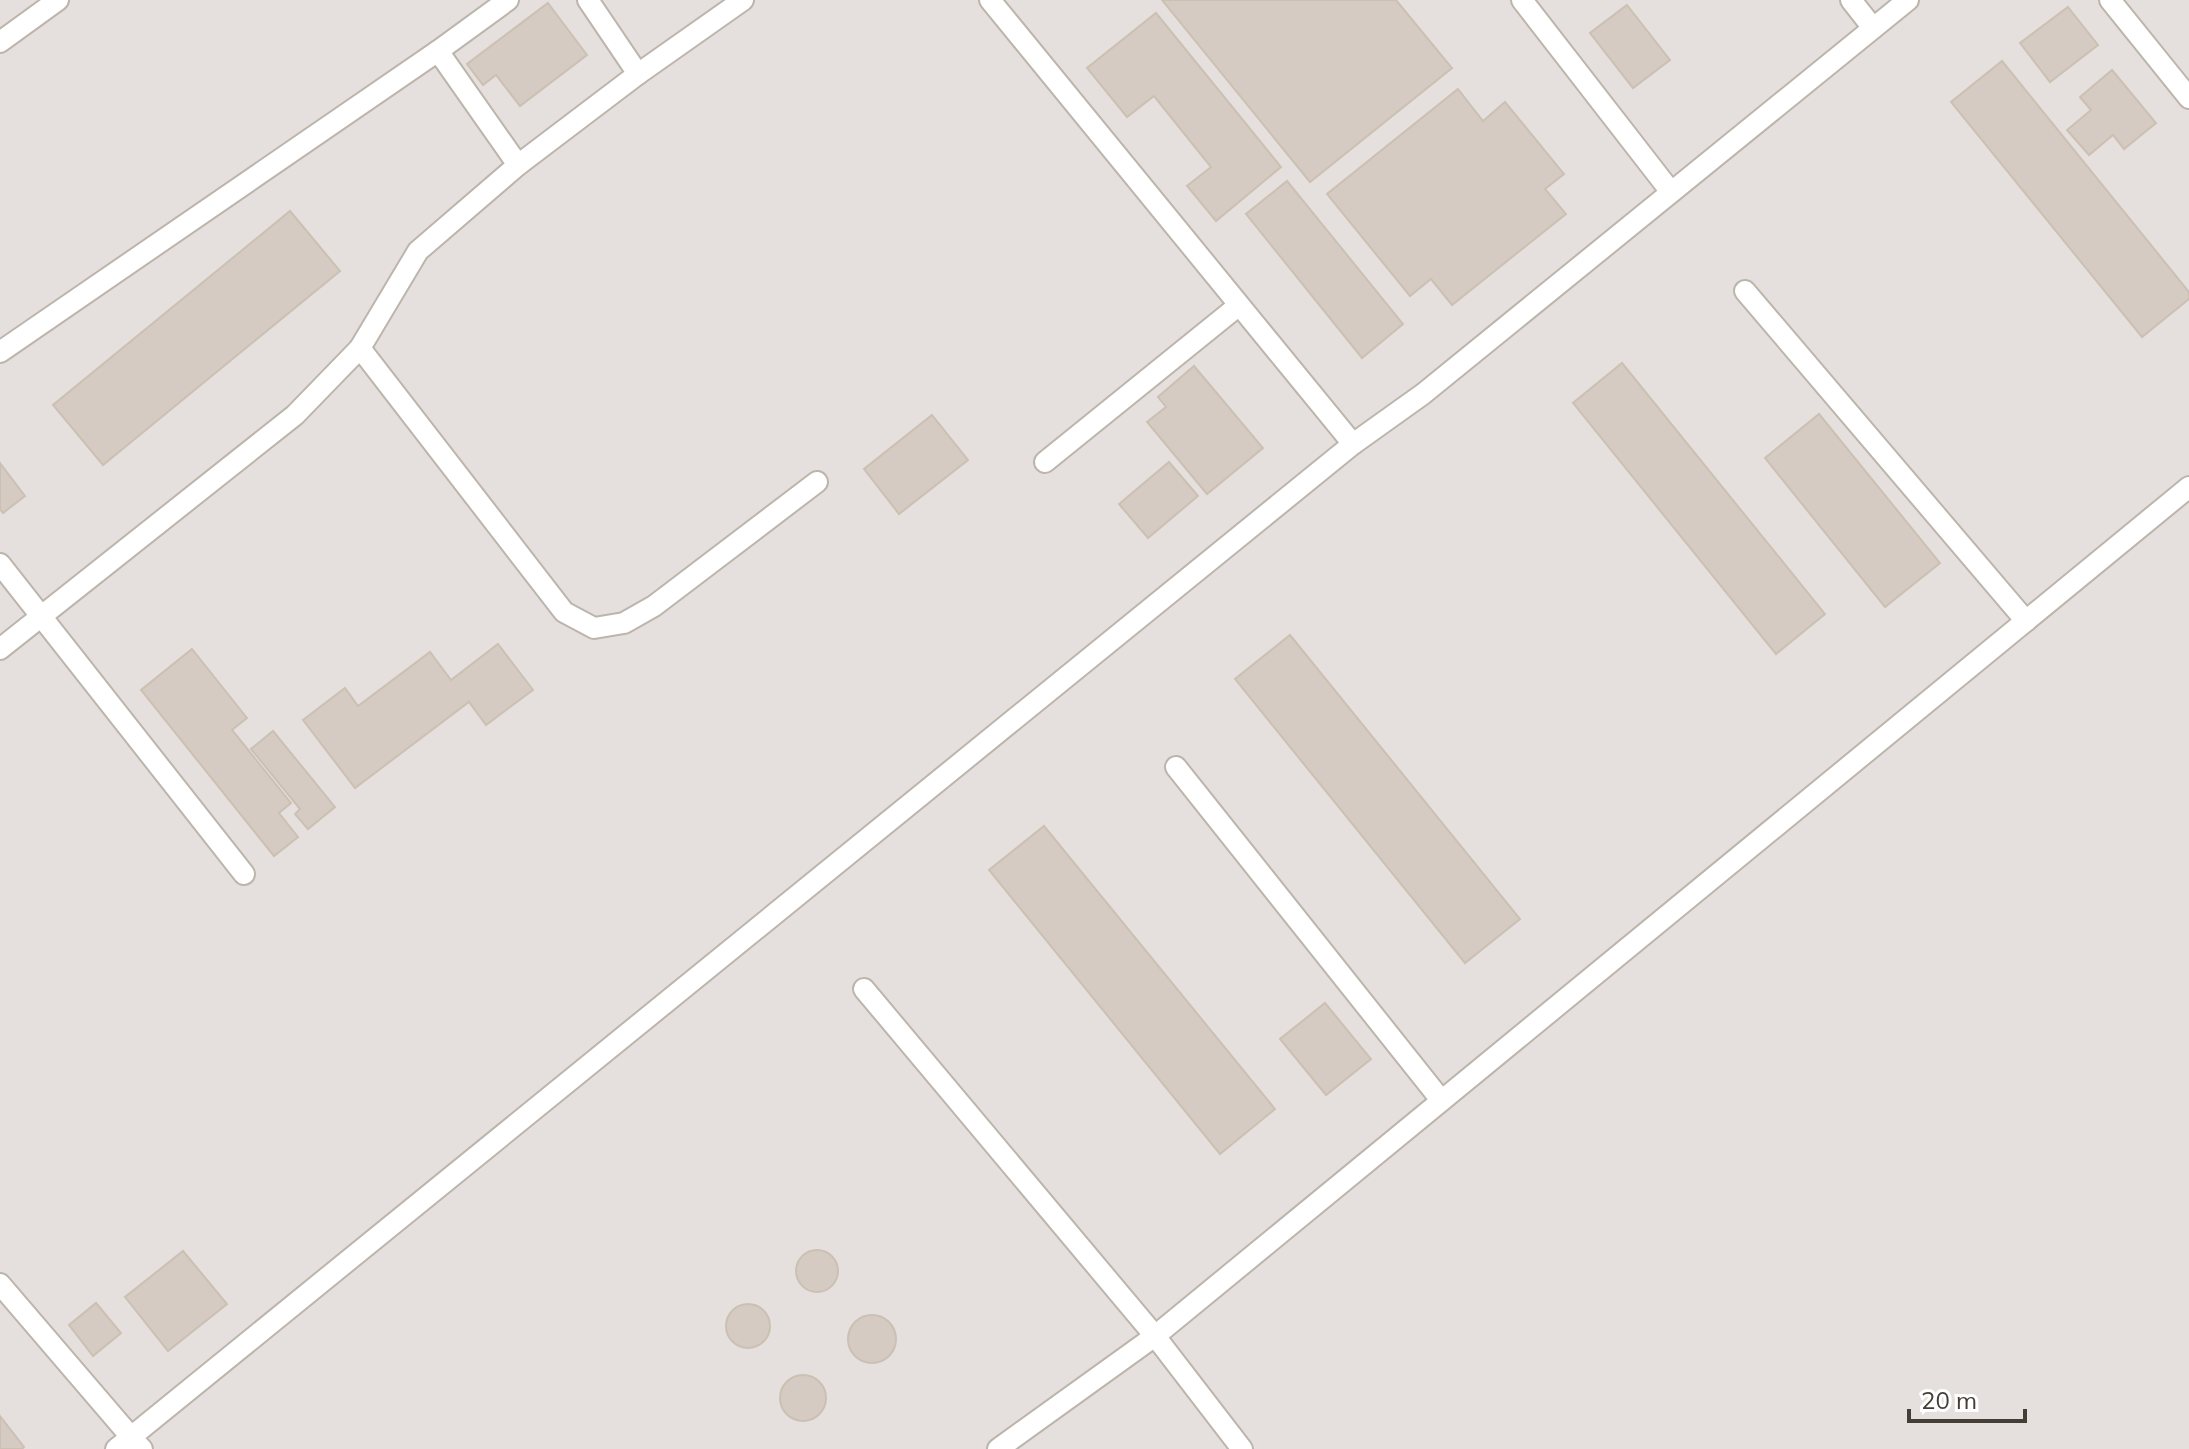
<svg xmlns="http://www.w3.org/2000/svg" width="2189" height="1449" viewBox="0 0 2189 1449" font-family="Mulish,sans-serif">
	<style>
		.industrial { fill: #e5e0dd }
		.building { fill: #d5cbc2; stroke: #ccc0b3; stroke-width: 2 }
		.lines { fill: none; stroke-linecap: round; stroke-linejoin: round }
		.lane-casing { stroke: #bdb5ac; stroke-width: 24 }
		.lane { stroke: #fff; stroke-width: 20 }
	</style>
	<rect width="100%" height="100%" fill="#f2eee8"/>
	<rect class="industrial" x="0" y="0" width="2189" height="1449"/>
	<g class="building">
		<path d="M1162 0H1396L1452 68 1310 182Z"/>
		<path d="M548 3 587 55 520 106 496 75 483 85 467 64Z"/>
		<path d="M1627 5 1670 60 1633 88 1590 33Z"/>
		<path d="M2068 7 2098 45 2050 82 2020 43Z"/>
		<path d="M1156 13 1281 167 1216 221 1187 186 1211 167 1154 96 1127 117 1087 68Z"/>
		<path d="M2002 61 2189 292V299L2142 337 1951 102Z"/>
		<path d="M2112 70 2156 123 2124 149 2113 135 2089 155 2067 130 2091 110 2080 97Z"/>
		<path d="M1458 89 1483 121 1505 102 1564 174 1545 189 1566 214 1452 305 1431 279 1410 296 1327 194Z"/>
		<path d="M1287 181 1403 324 1362 358 1246 214Z"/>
		<path d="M290 211 340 271 103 465 53 405Z"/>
		<path d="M1622 363 1825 614 1776 654 1573 403Z"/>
		<path d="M1194 366 1263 448 1207 494 1147 422 1166 407 1158 397Z"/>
		<path d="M1819 414 1940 563 1885 607 1765 458Z"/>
		<path d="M932 415 968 460 899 514 864 469Z"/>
		<path d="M1169 462 1198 496 1148 538 1119 504Z"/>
		<path d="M0 463 25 496 3 513 0 509Z"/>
		<path d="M1290 635 1520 919 1465 963 1235 679Z"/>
		<path d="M498 644 533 690 486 725 469 702 355 788 303 720 345 688 358 706 430 652 451 680Z"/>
		<path d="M192 649 247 718 232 730 291 803 279 813 298 837 274 856 141 690Z"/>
		<path d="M273 731 335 807 308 829 295 814 300 809 251 749Z"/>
		<path d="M1044 826 1275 1109 1220 1154 989 870Z"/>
		<path d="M1325 1003 1371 1059 1326 1095 1280 1039Z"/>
		<circle cx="817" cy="1271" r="21"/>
		<path d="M183 1251 227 1304 168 1351 125 1297Z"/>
		<path d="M96 1303 121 1333 93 1356 69 1325Z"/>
		<circle cx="748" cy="1326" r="22"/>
		<circle cx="872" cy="1339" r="24"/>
		<circle cx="803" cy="1398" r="23"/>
		<path d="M0 1416 24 1447 22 1449H0Z"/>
	</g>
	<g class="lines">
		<defs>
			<g id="lane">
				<path d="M588 0 638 74"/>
				<path d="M990 0 1353 444"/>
				<path d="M1522 0 1671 192"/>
				<path d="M1851 0 1873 28"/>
				<path d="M2110 0 2189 98"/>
				<path d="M0 42 58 0"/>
				<path d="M438 51 518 165"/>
				<path d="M1745 291 2026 621"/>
				<path d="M360 348 564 612 594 628 624 623 654 606 817 482"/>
				<path d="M0 352 438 51 508 0"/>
				<path d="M1045 462 1238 306"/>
				<path d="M0 564 244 874"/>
				<path d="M0 649 295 415 360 348 418 251 518 165 638 74 743 0"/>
				<path d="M1176 767 1441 1100"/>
				<path d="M864 989 1155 1336 1242 1449"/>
				<path d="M0 1284 131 1437 1353 444 1423 394 1908 0"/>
				<path d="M116 1449 131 1437 142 1449"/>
				<path d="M998 1449 1155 1336 2189 487"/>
			</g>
		</defs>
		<use href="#lane" class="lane-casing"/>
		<use href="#lane" class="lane"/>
	</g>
	<path d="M1909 1409v12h116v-12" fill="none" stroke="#453e37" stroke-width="4"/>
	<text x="1921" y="1409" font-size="24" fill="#453e37" stroke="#ffffff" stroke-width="6" paint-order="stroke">20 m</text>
</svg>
